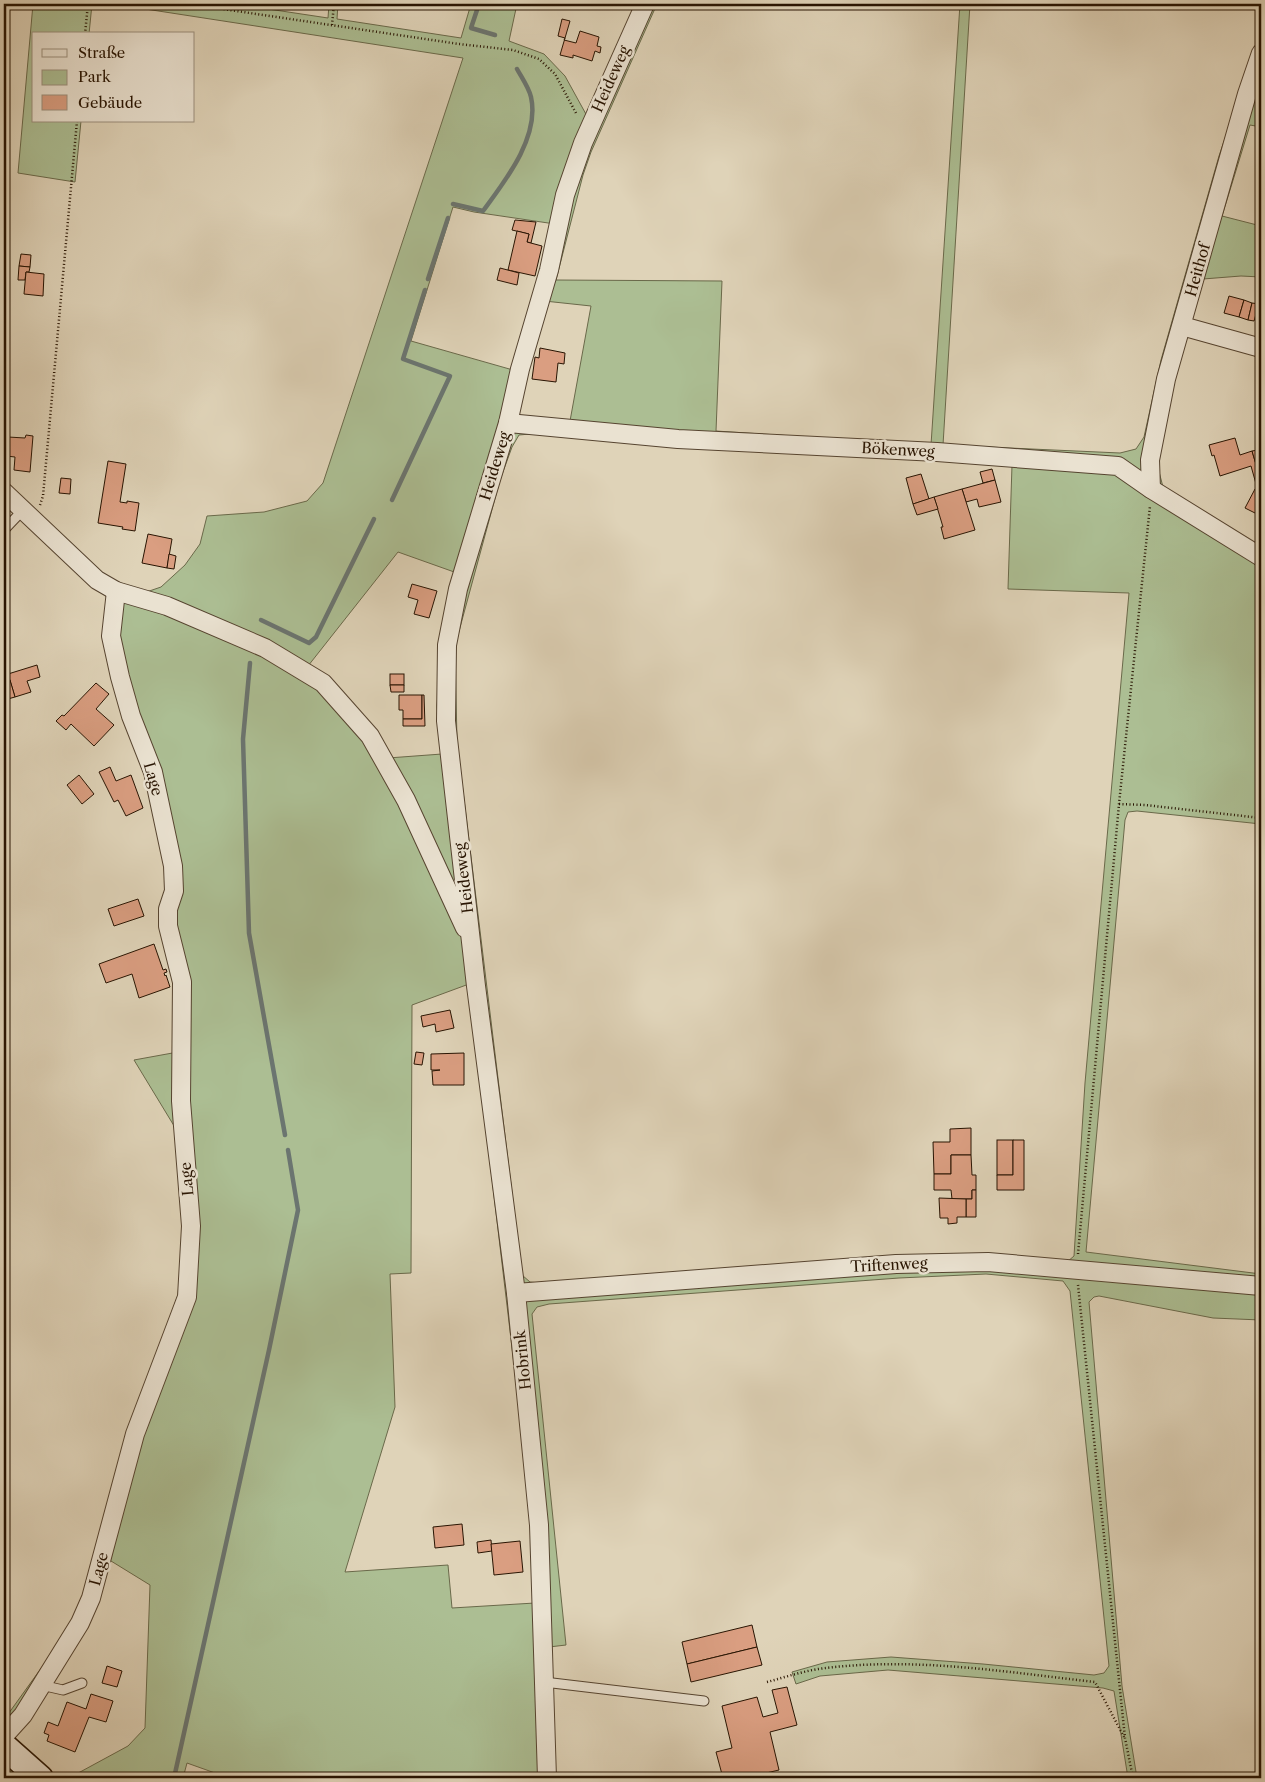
<svg xmlns="http://www.w3.org/2000/svg" width="1265" height="1782" viewBox="0 0 1265 1782" font-family="'Libre Caslon Text',serif">
	<style>
		.green { fill: #acbe93; stroke: #6a694a; fill-rule: evenodd }
		.lines { fill: none; stroke-linecap: round; stroke-linejoin: round }
		.stream { stroke: #6b7570; stroke-width: 4.5 }
		.building { fill: #da9e81; stroke: #281402 }
		.service-casing { stroke: #564430; stroke-width: 11 }
		.minor-casing { stroke: #564430; stroke-width: 20 }
		.secondary-casing { stroke: #281402; stroke-width: 28 }
		.path { stroke: #281402; stroke-width: 2.5; stroke-dasharray: 1 2.5; stroke-linecap: butt }
		.service { stroke: #eae2d1; stroke-width: 9 }
		.minor { stroke: #eae2d1; stroke-width: 18 }
		.secondary { stroke: #eae2d1; stroke-width: 25 }
		.labels { text-anchor: middle; stroke-width: 5; stroke-linejoin: round; paint-order: stroke }
		.street-label { font-size: 15px; fill: #281402; stroke: #eae2d1 }
	</style>
	<rect width="100%" height="100%" fill="#dfd3b8"/>
	<filter id="stains"><feTurbulence type="fractalNoise" baseFrequency=".004" numOctaves="4"/><feColorMatrix values="0 0 0 0 .2 0 0 0 0 .09 0 0 0 0 .02 0 0 0 .5 -.17"/></filter>
	<radialGradient id="worn" r=".72"><stop offset=".6" stop-color="#630" stop-opacity="0"/><stop offset="1" stop-color="#630" stop-opacity=".3"/></radialGradient>
	<g class="green">
		<path d="M33 4H92L89 34H34V121H81L75 182 18 173Z"/>
		<path d="M113 4H235L328 18 329 4H338L337 19 461 38 471 4H517L509 41 544 54 565 76 587 116 640 4H657L591 152 583 175 556 280 722 281 716 431 931 445 960 4H970L943 445 1120 453 1136 449 1144 437 1161 360 1219 156 1261 32V82L1260 87 1261 90V127L1250 125 1222 216 1261 226V277L1241 276 1203 279 1185 332 1156 460 1163 487 1261 547V824L1137 811 1128 812 1125 820 1086 1252 1261 1274V1320L1213 1318 1099 1296 1094 1297 1089 1302 1122 1686 1137 1778H1128L1114 1691 1103 1688 888 1670 820 1676 796 1684 792 1672 827 1662 891 1657 983 1664 1094 1675 1104 1673 1109 1666 1070 1291 1063 1281 986 1274 899 1278 549 1304 537 1307 532 1314 566 1645 549 1647 551 1778H229L187 1763 183 1778H69L128 1746 145 1728 150 1585 111 1561 95 1599 12 1737 57 1778H12L4 1772V1715L6 1717 73 1624 86 1593 128 1432 178 1295 184 1223 179 1134 134 1060 178 1052 171 890 110 594 126 599 161 587 185 565 200 544 207 516 264 512 307 501 323 483 463 58ZM453 207 474 212 555 224 535 300 591 306 570 421 515 415 527 374 411 341ZM530 434 1012 465 1008 589 1129 593 1085 1083 1074 1256 1067 1262 540 1283 530 1282 522 1275 457 742 455 646 500 480 512 447 519 435ZM398 552 457 573 442 642 437 706 442 754 388 758 308 666ZM469 984 530 1500 535 1603 452 1608 448 1565 345 1572 395 1407 390 1274 411 1273 412 1005Z"/>
	</g>
	<g class="lines">
		<g class="stream">
			<path d="M479 4 471 28 495 35"/>
			<path d="M453 204 483 211C505 181 540 137 531 97 529 88 522 78 517 69"/>
			<path d="M428 279 448 218"/>
			<path d="M392 500 450 376 403 359 425 290"/>
			<path d="M261 620 309 643 316 637 374 519"/>
			<path d="M250 663 243 739 249 933 285 1135"/>
			<path d="M174 1778 269 1350 298 1210 288 1150"/>
		</g>
	</g>
	<g class="building">
		<path d="M562 19 570 21 565 38 558 36Z"/>
		<path d="M580 31 599 37 597 46 601 47 600 53 595 51 592 61 573 55V58L560 55 565 38 564 40 576 43Z"/>
		<path d="M515 220 536 222 531 243 527 242 529 234 512 230Z"/>
		<path d="M517 231 529 234 527 242 542 246 535 276 508 270Z"/>
		<path d="M21 254 31 255 30 267 19 266Z"/>
		<path d="M19 266 30 267 29 272H26L25 280H18Z"/>
		<path d="M500 268 519 273 517 285 497 280Z"/>
		<path d="M26 272 44 274 43 296 24 294Z"/>
		<path d="M1229 296 1244 300 1239 317 1224 313Z"/>
		<path d="M1244 300 1252 303 1248 320 1239 317Z"/>
		<path d="M1252 303 1259 304 1254 321 1248 320Z"/>
		<path d="M540 348 565 353 564 364 558 363 556 382 532 379 535 357 539 358Z"/>
		<path d="M4 433 9 434 6 456H4Z"/>
		<path d="M26 435 33 436 30 472 14 470 15 457 6 456 8 437 25 438Z"/>
		<path d="M1235 438 1240 455 1252 451 1261 481V492L1258 491 1251 466 1220 476 1214 455 1212 456 1209 445Z"/>
		<path d="M1258 450 1261 461V481L1252 451Z"/>
		<path d="M108 461 126 464 120 502 127 503V501L139 503 135 531 122 529 123 527 98 523Z"/>
		<path d="M992 469 995 480 983 483 980 472Z"/>
		<path d="M921 474 929 499 913 504 906 478Z"/>
		<path d="M61 478 71 479 70 494 59 493Z"/>
		<path d="M995 480 1001 502 979 507 977 499 966 502 962 489Z"/>
		<path d="M962 489 975 530 944 539 941 527H943L934 497Z"/>
		<path d="M1255 489 1261 492V516L1245 508Z"/>
		<path d="M934 497 938 509 917 515 913 504Z"/>
		<path d="M148 534 172 539 167 568 142 563Z"/>
		<path d="M169 554 176 556 174 569 167 568Z"/>
		<path d="M412 584 437 591 429 618 414 614 418 600 408 597Z"/>
		<path d="M37 665 40 677 27 681 31 692 15 697 8 674Z"/>
		<rect x="390" y="674" width="14" height="11"/>
		<path d="M10 680 15 697 4 700V681Z"/>
		<path d="M96 683 109 694 96 709 114 725 94 746 71 724 66 730 56 721 62 715 64 716Z"/>
		<path d="M390 685H404V692H391Z"/>
		<path d="M399 695H422V719H403V710H399Z"/>
		<path d="M422 695H424L425 726H403V719H422Z"/>
		<path d="M110 767 116 781 131 775 143 808 126 816 118 800 114 802 99 772Z"/>
		<path d="M79 775 94 794 82 804 67 785Z"/>
		<path d="M138 899 144 916 114 926 108 909Z"/>
		<path d="M154 944 163 970 166 969 167 972 164 973 165 976 166 975 170 987 139 998 132 974 106 983 99 964Z"/>
		<path d="M450 1010 454 1028 436 1032 435 1024 423 1027 421 1016Z"/>
		<path d="M416 1052 424 1053 422 1065 414 1064Z"/>
		<path d="M464 1053V1085H433L432 1071 440 1070H431V1054Z"/>
		<path d="M971 1128V1155H951V1174H934L933 1142H950V1129Z"/>
		<rect x="997" y="1140" width="16" height="35"/>
		<path d="M1013 1140H1024V1190H997V1175H1013Z"/>
		<path d="M951 1155H971L972 1175H976V1190H972V1199H952L951 1190H934V1174H951Z"/>
		<path d="M972 1190H976V1217H966V1199H972Z"/>
		<path d="M939 1198 966 1199V1217H957V1223L948 1224V1218H940Z"/>
		<path d="M462 1524 464 1545 435 1548 433 1527Z"/>
		<path d="M491 1540 492 1551 478 1553 477 1542Z"/>
		<path d="M520 1541 523 1572 494 1575 491 1544Z"/>
		<path d="M752 1625 757 1647 687 1664 682 1642Z"/>
		<path d="M757 1647 762 1665 691 1682 687 1664Z"/>
		<path d="M107 1666 122 1671 117 1687 102 1683Z"/>
		<path d="M787 1687 797 1725 770 1732 779 1770 745 1778H723L716 1752 732 1748 722 1706 757 1697 763 1717 778 1713 772 1690Z"/>
		<path d="M91 1694 113 1701 106 1722 89 1717 75 1752 47 1741 49 1735 44 1733 48 1722 58 1726 67 1702 86 1709Z"/>
	</g>
	<g class="lines">
		<defs>
			<g id="service">
				<path d="M4 530 23 510"/>
				<path d="M544 1682 704 1701"/>
				<path d="M41 1685 63 1690 82 1683"/>
			</g>
			<g id="minor">
				<path d="M1182 326 1261 348"/>
				<path d="M508 423 678 439 937 452 1118 466 1151 489 1261 557"/>
				<path d="M1151 489 1150 460 1166 379 1247 94 1261 53"/>
				<path d="M4 492 97 580 116 591 167 606 265 648 323 683 370 736 406 800 465 928"/>
				<path d="M516 1293 896 1264 988 1262 1261 1286"/>
				<path d="M4 1736 23 1715 80 1623 91 1598 135 1434 187 1297 191 1226 181 1101 182 982 168 926V909L174 891 173 866 153 772 131 716 120 677 111 636 116 591"/>
				<path d="M547 1778 539 1525 516 1293 476 986 446 721 447 645 458 589 508 423 520 369 549 270 565 195 583 143 645 4"/>
			</g>
			<path id="secondary" d="M4 1746 40 1778"/>
		</defs>
		<use href="#service" class="service-casing"/>
		<use href="#minor" class="minor-casing"/>
		<use href="#secondary" class="secondary-casing"/>
		<g class="path">
			<path d="M189 4 459 44 513 50 539 59 555 74 577 115"/>
			<path d="M332 25 334 4"/>
			<path d="M85 34 88 4"/>
			<path d="M40 505 43 496 77 121"/>
			<path d="M1119 804 1145 805 1261 818"/>
			<path d="M1078 1254 1119 804 1150 506"/>
			<path d="M1078 1285 1125 1738 1133 1778"/>
			<path d="M767 1682C786 1677 806 1670 826 1668 916 1657 1006 1672 1095 1682L1124 1737"/>
		</g>
		<use href="#service" class="service"/>
		<use href="#minor" class="minor"/>
		<use href="#secondary" class="secondary"/>
	</g>
	<g class="labels">
		<g class="street-label">
			<text transform="translate(611 79) rotate(-66)" y="5">Heideweg</text>
			<text transform="translate(1198 270) rotate(-74)" y="5">Heithof</text>
			<text transform="translate(898 450) rotate(3)" y="5">Bökenweg</text>
			<text transform="translate(495 466) rotate(-73)" y="5">Heideweg</text>
			<text transform="translate(153 779) rotate(74)" y="5">Lage</text>
			<text transform="translate(464 878) rotate(-97)" y="5">Heideweg</text>
			<text transform="translate(187 1179) rotate(-95)" y="5">Lage</text>
			<text transform="translate(889 1265) rotate(-3)" y="5">Triftenweg</text>
			<text transform="translate(523 1360) rotate(-96)" y="5">Hobrink</text>
			<text transform="translate(99 1569) rotate(-75)" y="5">Lage</text>
		</g>
	</g>
	<rect width="1265" height="1782" fill="none" stroke="#dfd3b8" stroke-width="20"/>
	<rect x="5" y="5" width="1255" height="1772" fill="none" stroke="#281402" stroke-width="2.5"/>
	<rect x="10" y="10" width="1245" height="1762" fill="none" stroke="#281402"/>
	<rect x="32" y="32" width="162" height="90" fill="#eae2d1" stroke="#9c907e"/>
	<rect x="42" y="49" width="25" height="8" fill="#eae2d1" stroke="#9c907e"/>
	<text x="78" y="58" font-size="15" fill="#281402">Straße</text>
	<rect x="42" y="70" width="25" height="15" fill="#acbe93" stroke="#9c907e"/>
	<text x="78" y="82" font-size="15" fill="#281402">Park</text>
	<rect x="42" y="95" width="25" height="15" fill="#da9e81" stroke="#9c907e"/>
	<text x="78" y="108" font-size="15" fill="#281402">Gebäude</text>
	<rect width="100%" height="100%" filter="url(#stains)"/>
	<rect width="100%" height="100%" fill="url(#worn)"/>
</svg>
